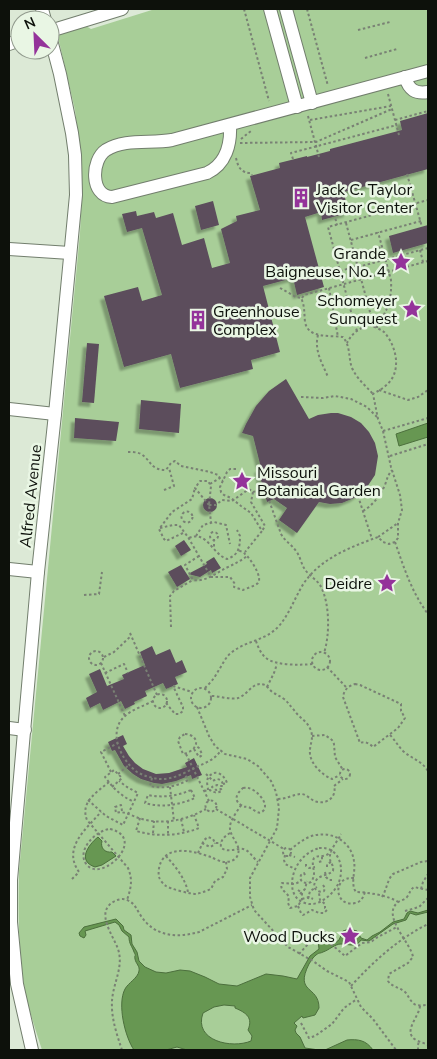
<svg xmlns="http://www.w3.org/2000/svg" width="437" height="1059" viewBox="0 0 437 1059" font-family="'Nunito Sans',sans-serif">
	<style>
		.green { fill: #a8ce98 }
		.water { fill: #679752; stroke: #4c6f3d; fill-rule: evenodd }
		.building { fill: #5b4d5b; filter: url(#shadow) }
		.lines { fill: none; stroke-linecap: round; stroke-linejoin: round }
		.minor-casing { stroke: #727e6d; stroke-width: 14 }
		.path { stroke: #798174; stroke-width: 2; stroke-dasharray: 2.5 2.5; stroke-linecap: butt }
		.minor { stroke: #fff; stroke-width: 12 }
		.path-bridge { stroke: #798174; stroke-width: 2; stroke-dasharray: 2.5 2.5; stroke-linecap: butt }
		.labels { text-anchor: middle; stroke-width: 5; stroke-linejoin: round; paint-order: stroke }
		.poi-label { font-size: 16px; fill: #0d110b; stroke: #e9f6e4; text-anchor: end }
		.street-label { font-size: 16px; fill: #0d110b; stroke: #e9f6e4 }
	</style>
	<defs>
		<filter id="shadow"><feDropShadow dx="-4" dy="4" stdDeviation="1" flood-color="#0004"/></filter>
	</defs>
	<rect width="100%" height="100%" fill="#dce9d6"/>
	<path class="green" d="M155 9H428V1050H42C36 1031 29 1011 25 991 18 951 18 911 19 871L77 265 80 233 82 193 80 154 75 110 58 37 61 34 86 26 91 29Z"/>
	<g class="water">
		<path d="M428 423V437L399 446 396 434Z"/>
		<path d="M98 837 102 841C100 848 105 853 112 852L116 856 102 865 95 867C77 861 88 845 98 837Z"/>
		<path d="M428 910V912L416 915 410 913 406 920 393 924 369 941 361 940C356 948 349 944 341 944 335 944 329 950 323 952 319 954 320 952 316 955 313 957 311 961 309 964 294 994 319 985 319 1008L315 1015 303 1018 302 1016 294 1023 297 1026 295 1030 296 1033 300 1037 305 1048 319 1050H187L177 1047 166 1050H134C125 1037 117 1004 125 989 128 983 138 978 139 971 140 966 136 964 135 959 134 953 137 958 134 952 132 946 129 944 129 937L122 931 119 925 115 922 85 931 86 935 84 938 80 936 79 933 84 927 116 919 123 926 124 930 131 935 132 944 137 952 139 961 145 967 156 972 166 973 180 970 190 971 205 977 219 984 237 986 266 974 283 976 297 979 310 956 319 949 318 940 319 938H322L328 944 332 945 339 940 343 931 349 929 357 931 361 938 367 940 372 936 380 932 393 922 404 919 407 913 410 911 418 913ZM224 1005 235 1006V1008C247 1013 253 1018 248 1030L252 1036 251 1041C232 1049 193 1041 203 1013L214 1007Z"/>
		<path d="M347 1040C358 1039 366 1040 373 1050H325Z"/>
	</g>
	<g class="building">
		<path d="M428 113V169L344 192 348 213 322 220 321 212 305 217 324 287 297 295 293 278 263 286 280 352 251 360 253 369 180 388 171 354 124 367 104 296 138 287 142 301 162 295 142 228 127 232 122 214 136 211 137 216 154 212 156 218 173 213 182 245 204 238 212 268 230 263 221 229 237 221 236 216 260 210 250 176 280 168 279 163 307 156V157L330 151V149L402 130 400 121Z"/>
		<path d="M213 201 219 225 201 230 195 206Z"/>
		<path d="M428 225V243L393 253 389 236Z"/>
		<path d="M87 343 99 344 94 403 82 402Z"/>
		<path d="M286 379 309 419 318 415 331 413H338L351 417 361 423 369 432 375 443 378 456 375 475 365 490 354 498 342 503 330 504 319 502 297 533 279 520 287 508 274 499 267 502 258 469 261 468 253 436 242 433 246 424 256 406 269 391Z"/>
		<path d="M141 400 181 404 179 433 139 429Z"/>
		<path d="M75 418 119 422 116 441 74 438Z"/>
		<circle cx="210" cy="505" r="7"/>
		<path d="M184 540 191 550 181 556 175 546Z"/>
		<path d="M214 557 221 568 212 573 211 570 200 577 188 574 207 564 206 562Z"/>
		<path d="M181 565 190 579 177 587 168 572Z"/>
		<path d="M152 646 156 655 170 649 176 663 182 660 187 672 175 677 178 684 166 689 163 683 145 691 147 696 134 702 135 704 125 709 121 701 103 710 100 703 90 708 86 698 97 692 89 674 100 669 107 686 124 679 122 675 145 665 140 652Z"/>
		<path d="M123 735 127 744 123 746 129 756 135 763 143 769 156 774 169 773 187 767 185 763 194 758 202 775 192 779 191 775 176 781 162 784 154 783 141 779 133 774 124 766 115 750 112 751 108 742Z"/>
	</g>
	<g class="lines">
		<defs>
			<g id="minor">
				<path d="M42 9 45 20"/>
				<path d="M270 9 297 107"/>
				<path d="M286 9 312 103"/>
				<path d="M50 31 122 9"/>
				<path d="M9 44 20 40"/>
				<path d="M405 77C409 90 415 94 428 92"/>
				<path d="M230 125C231 144 226 164 207 173L112 197C90 196 91 160 106 150 125 138 151 144 172 140L428 71"/>
				<path d="M9 249 70 253"/>
				<path d="M9 409 55 414"/>
				<path d="M9 569 38 572"/>
				<path d="M9 728 25 730"/>
				<path d="M32 1050 17 984 11 922V880L38 572 55 414 76 195 75 155 72 133 60 74 50 36"/>
			</g>
		</defs>
		<use href="#minor" class="minor-casing"/>
		<g class="path">
			<path d="M244 9 269 101"/>
			<path d="M307 9 328 86"/>
			<path d="M358 30 390 22"/>
			<path d="M365 58 397 49"/>
			<path d="M388 94 399 135"/>
			<path d="M308 116 319 157"/>
			<path d="M310 120 391 106"/>
			<path d="M395 120 428 111"/>
			<path d="M241 139 247 134 251 131"/>
			<path d="M240 143 316 142 392 109"/>
			<path d="M236 158C238 167 241 173 251 173L252 175"/>
			<path d="M293 159 291 153 397 125"/>
			<path d="M407 174 422 227"/>
			<path d="M333 209 337 225"/>
			<path d="M346 223 374 327"/>
			<path d="M351 240 421 221"/>
			<path d="M420 250 423 262"/>
			<path d="M354 255 381 247"/>
			<path d="M358 267 428 248"/>
			<path d="M340 271 357 266"/>
			<path d="M280 288 296 297 301 298C305 306 304 313 305 322 308 339 330 335 343 337 351 347 348 357 352 368 357 379 366 386 373 394"/>
			<path d="M329 288 338 337"/>
			<path d="M302 298 304 295 428 261"/>
			<path d="M377 328V325C388 311 392 298 391 280L378 232"/>
			<path d="M357 331 353 319 328 227 428 200"/>
			<path d="M318 335C314 350 322 363 328 377"/>
			<path d="M379 390 408 400 418 397 428 390"/>
			<path d="M301 397 323 398 335 396 351 399 367 407 377 417"/>
			<path d="M383 431 428 418"/>
			<path d="M128 452C132 452 137 452 141 454 151 460 150 470 166 470L171 463 175 461 181 466 210 472 218 475 221 480 223 481"/>
			<path d="M390 456 428 444"/>
			<path d="M236 469H230L227 472 220 487 221 492 224 495 231 498 241 506 251 513 262 531 245 552"/>
			<path d="M210 484 220 478"/>
			<path d="M249 489 253 492 251 502 265 526 262 531"/>
			<path d="M164 490 174 486 169 468"/>
			<path d="M253 492 265 489 281 534C285 541 291 544 296 551 300 556 301 563 304 568 308 575 316 579 320 585 330 602 330 635 324 653"/>
			<path d="M358 496 372 539"/>
			<path d="M209 505 195 488 200 481H208L211 486 209 505 211 522"/>
			<path d="M363 511C373 505 380 496 385 485 387 479 388 475 392 470"/>
			<circle cx="187" cy="517" r="5.5"/>
			<path d="M160 528 173 525H179L188 537 211 577H230L235 584 234 587 243 590C247 588 255 586 258 583 263 577 250 558 245 554 244 552 240 551 238 550"/>
			<circle cx="214" cy="536" r="4"/>
			<path d="M183 533 166 541 164 539 159 529 172 512 192 499 195 488"/>
			<path d="M196 536 203 525 214 522 226 525 230 544"/>
			<path d="M378 537 398 523"/>
			<path d="M189 538C207 530 212 554 227 559 239 555 240 547 240 536L237 530"/>
			<path d="M214 539V549"/>
			<path d="M395 542C404 568 412 593 428 614"/>
			<path d="M199 556 185 565 193 580C206 582 216 573 226 568 234 564 241 561 247 556"/>
			<path d="M84 595 99 594 102 572"/>
			<path d="M171 627 170 596 174 591 193 580"/>
			<path d="M130 633 157 695"/>
			<path d="M256 641C258 647 261 654 266 658 276 666 301 665 313 664"/>
			<circle cx="96" cy="658" r="7"/>
			<circle cx="321" cy="661" r="9"/>
			<path d="M104 657 114 652 131 636"/>
			<path d="M101 663 125 716"/>
			<path d="M327 667 346 687"/>
			<path d="M105 673 124 664 128 673"/>
			<path d="M355 684 360 685 401 704V711L405 718 398 728 373 747C369 743 365 741 360 743L343 697C344 690 348 686 355 684Z"/>
			<path d="M173 686 192 692"/>
			<path d="M267 687 274 673 277 664"/>
			<circle cx="201" cy="698" r="10"/>
			<path d="M205 688C209 684 214 679 217 673 222 666 225 657 232 652 248 640 265 641 279 626 290 613 295 597 304 583 321 558 351 547 378 537L383 542 389 544 395 542 398 538V523L402 510 400 495 391 467 383 431 378 419 373 394C380 390 387 386 391 380 401 366 395 344 384 332 380 329 374 327 370 325 359 328 352 333 347 343"/>
			<circle cx="160" cy="701" r="7"/>
			<path d="M212 696C219 696 231 700 238 698 248 695 253 680 265 685 268 687 270 691 274 693 277 695 280 696 284 699 288 702 290 706 294 710 299 718 308 721 311 731 314 739 309 746 310 754 311 764 322 775 332 779L340 775"/>
			<path d="M153 701C144 706 130 710 123 718 108 734 122 761 137 772 144 776 152 778 159 779 172 780 185 773 196 767 205 763 215 760 221 750"/>
			<path d="M166 703 175 714H179L183 711V707L173 686"/>
			<path d="M197 707 209 736 215 746 225 754 247 759 258 766 271 781 276 792 279 808 277 828 250 878V897L254 910 288 947 313 961 327 971 349 982 361 1007 373 1019 396 1050"/>
			<path d="M185 734C192 734 200 740 194 748 192 751 187 753 183 754L178 741 180 737Z"/>
			<path d="M390 735C395 740 398 746 403 751 412 759 421 760 428 771"/>
			<path d="M312 736 325 735 332 740 334 744 335 757 343 770"/>
			<path d="M194 749 199 757 201 756 202 754 199 748 196 746"/>
			<path d="M186 754 209 801"/>
			<circle cx="345" cy="774" r="5"/>
			<path d="M111 772 101 752 118 743"/>
			<path d="M118 774 129 765"/>
			<path d="M152 778 150 786C163 789 176 787 188 780L184 773"/>
			<path d="M109 782C96 793 80 802 87 820L128 868C133 880 131 888 127 900"/>
			<path d="M112 787 122 778 114 770 105 777C113 788 121 796 134 802"/>
			<path d="M170 787 174 821"/>
			<path d="M243 788C246 788 247 787 251 789 257 791 270 804 263 811 258 816 253 808 248 807 244 806 245 808 241 805 233 800 237 793 243 788Z"/>
			<path d="M191 790 195 798C179 805 162 808 145 803L148 795C163 798 177 796 191 790Z"/>
			<path d="M208 790C208 787 206 782 208 778 214 768 224 774 227 783L223 784"/>
			<path d="M204 791 210 790C214 793 217 793 222 791L221 789 216 790 212 787 217 785 219 786H223C223 782 221 779 216 779L213 781 205 773"/>
			<path d="M278 799C286 799 295 794 301 794 307 794 311 801 318 802 328 804 337 796 334 786L343 779"/>
			<path d="M88 800 106 816 123 825 138 793 127 787 119 781"/>
			<circle cx="211" cy="806" r="5.5"/>
			<path d="M216 809 284 849"/>
			<path d="M122 811 121 805 115 807 116 813C125 810 133 817 142 819 164 825 186 820 206 809"/>
			<path d="M140 818 136 831C157 837 179 836 199 828L194 815"/>
			<path d="M181 819 184 832"/>
			<path d="M168 821V834"/>
			<path d="M110 829C148 838 102 883 87 865 75 851 96 830 110 829Z"/>
			<path d="M153 833 154 821"/>
			<path d="M230 833C224 837 220 840 221 848 231 854 238 846 246 850 251 853 254 859 258 862"/>
			<path d="M202 843 210 847 214 845 215 843"/>
			<path d="M319 848C340 846 346 870 337 886 333 893 327 898 320 902 315 904 310 905 305 903 288 898 290 876 298 864 303 856 310 851 319 848Z"/>
			<circle cx="287" cy="852" r="4"/>
			<path d="M290 850C296 845 302 840 309 837 329 829 351 840 354 861 356 871 350 884 356 892 367 892 390 896 398 902"/>
			<path d="M198 853 204 840 208 837 213 839 215 843H221"/>
			<path d="M285 855 284 860 285 864 295 869"/>
			<path d="M289 855 295 857"/>
			<path d="M166 856C175 866 185 878 188 892"/>
			<path d="M226 862 227 869 223 877 215 881 211 889C206 891 201 893 196 894 191 894 170 889 166 886 163 884 160 880 159 877 158 872 159 866 161 862 170 844 196 852 211 857 215 859 221 862 225 862 229 862 233 861 236 858 244 847 231 839 230 829 229 821 237 812 241 805"/>
			<path d="M319 862 322 861V855"/>
			<path d="M306 864V866L309 868 315 867"/>
			<path d="M327 867V864L333 861"/>
			<path d="M325 872 326 877 329 880H332"/>
			<path d="M305 875 304 873 301 875 300 878C302 883 306 884 311 882 318 872 310 867 314 858 319 854 323 859 331 852"/>
			<path d="M354 878C331 876 335 908 355 903 361 902 363 898 365 892"/>
			<path d="M72 879 79 872C62 848 86 829 101 812"/>
			<path d="M323 885 325 888 324 891C319 893 315 890 314 886 316 874 326 877 333 871 334 864 330 864 330 858 329 850 338 841 341 834"/>
			<path d="M421 889 423 882 428 874"/>
			<path d="M298 890 302 893V899L298 906 290 908 288 903 289 897C286 891 279 890 282 883L295 884 301 881"/>
			<path d="M428 890 414 887C410 890 410 893 407 897 405 900 400 900 397 903 382 917 411 943 413 957L408 963 389 974 388 981C392 987 399 987 405 992 409 996 410 1002 416 1005 420 1006 424 1005 428 1005"/>
			<path d="M300 894 305 889 307 881"/>
			<path d="M382 897C387 889 387 880 393 874L421 862 428 861"/>
			<path d="M302 899 309 897 313 899"/>
			<path d="M308 899 310 891 317 887"/>
			<path d="M298 906 301 913 303 915 312 910 319 913H324L327 910 325 908V904L320 900 319 893"/>
			<path d="M405 911 419 907 428 898"/>
			<path d="M299 954 309 943 313 935 318 932H325L331 944 345 956 362 943 371 942 376 938 397 927"/>
			<path d="M351 986C374 961 398 939 428 924"/>
			<path d="M420 1006C419 1017 402 1032 416 1040 420 1042 424 1043 428 1045"/>
			<path d="M301 1023 309 1038 315 1036 332 1024 344 1008 357 999"/>
			<path d="M122 1050C117 1035 111 1018 112 1001 113 983 124 967 118 949 113 935 94 911 115 901 119 899 124 898 129 901 135 904 137 910 141 916 155 937 177 938 199 932L252 905"/>
			<path d="M418 1050V1045L419 1041"/>
		</g>
		<use href="#minor" class="minor"/>
		<path class="path-bridge" d="M209 505H216L222 500 232 501 249 489"/>
	</g>
	<defs>
		<symbol id="building-bare" viewBox="-9 -9 18 18"><path d="M-4-6H4V6H1V3H-1V6H-4ZM-2.5-4.3h1.7v1.8h-1.7ZM.8-4.3h1.7v1.8H.8ZM-2.5-1h1.7V.8h-1.7ZM.8-1h1.7V.8H.8Z" fill="#94339a" stroke="#e9f6e4" stroke-width="2.5" paint-order="stroke"/></symbol>
		<symbol id="sight-bare" viewBox="-9 -9 18 18"><path d="M0-6L1.8-2.2L6-1.7L2.9 1.2L3.7 5.4L0 3.3L-3.7 5.4L-2.9 1.2L-6-1.7L-1.8-2.2Z" fill="#94339a" stroke="#e9f6e4" stroke-width="2.5" paint-order="stroke"/></symbol>
	</defs>
	<g fill-rule="evenodd">
		<use href="#building-bare" x="287" y="184" width="28" height="28"/>
		<use href="#sight-bare" x="387" y="248" width="28" height="28"/>
		<use href="#sight-bare" x="398" y="295" width="28" height="28"/>
		<use href="#building-bare" x="184" y="306" width="28" height="28"/>
		<use href="#sight-bare" x="228" y="467" width="28" height="28"/>
		<use href="#sight-bare" x="373" y="569" width="28" height="28"/>
		<use href="#sight-bare" x="336" y="922" width="28" height="28"/>
	</g>
	<g class="labels">
		<g class="poi-label">
			<text x="316" y="195" text-anchor="start">Jack C. Taylor<tspan x="316" dy="18">Visitor Center</tspan></text>
			<text x="386" y="259">Grande<tspan x="386" dy="18">Baigneuse, No. 4</tspan></text>
			<text x="397" y="306">Schomeyer<tspan x="397" dy="18">Sunquest</tspan></text>
			<text x="213" y="317" text-anchor="start">Greenhouse<tspan x="213" dy="18">Complex</tspan></text>
			<text x="257" y="478" text-anchor="start">Missouri<tspan x="257" dy="18">Botanical Garden</tspan></text>
			<text x="372" y="589">Deidre</text>
			<text x="335" y="942">Wood Ducks</text>
		</g>
		<g class="street-label">
			<text transform="translate(30 496) rotate(-84)" y="6">Alfred Avenue</text>
		</g>
	</g>
	<rect width="437" height="1059" fill="none" stroke="#0d110b" stroke-width="20"/>
	<g transform="translate(35 35) rotate(336)"><circle r="24" fill="#e9f6e4" stroke="#919a8d"/>
	<path d="M0-4L9 19L0 12L-9 19Z" fill="#94339a"/>
	<text y="-8" font-size="14" font-weight="bold" text-anchor="middle" fill="#0d110b">N</text>
	</g>
</svg>
